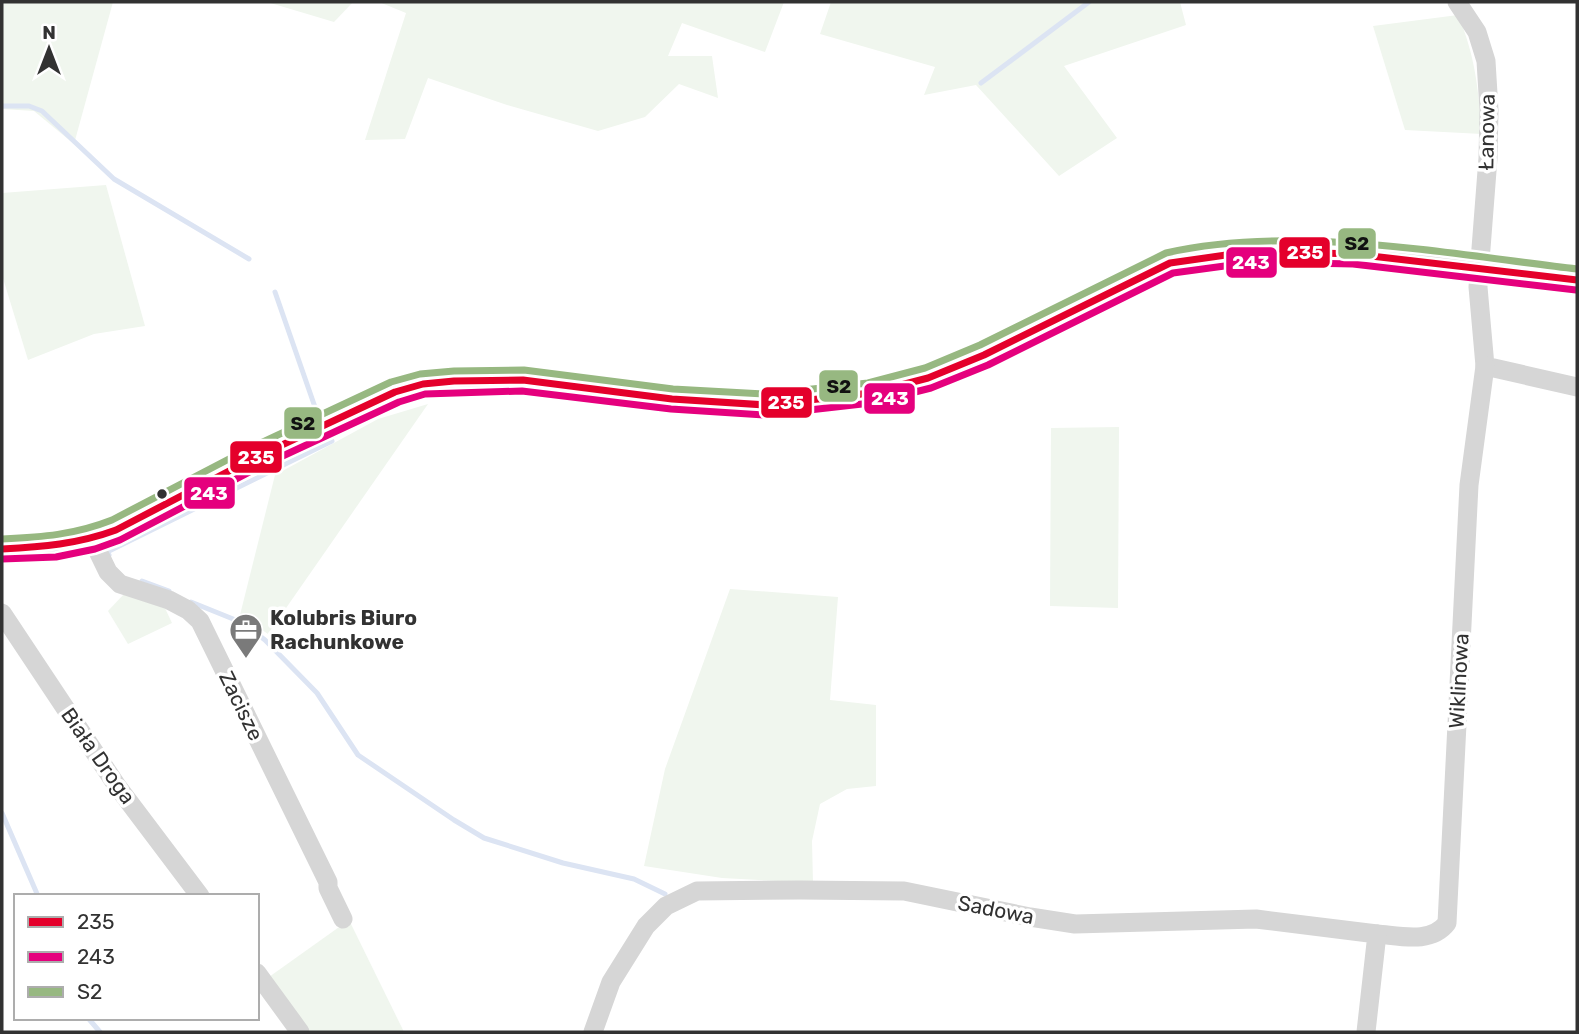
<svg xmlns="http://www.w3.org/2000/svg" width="1579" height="1034" viewBox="0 0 1579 1034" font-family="Rubik,sans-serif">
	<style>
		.green { fill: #f0f6ee }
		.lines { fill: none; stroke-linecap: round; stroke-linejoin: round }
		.stream { stroke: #dce4f3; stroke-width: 5 }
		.minor { stroke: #d6d6d6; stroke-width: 19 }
		.bus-1-casing { stroke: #fff; stroke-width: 12 }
		.bus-2-casing { stroke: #fff; stroke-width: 12 }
		.bus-3-casing { stroke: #fff; stroke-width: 12 }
		.bus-1 { stroke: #e4002b; stroke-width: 7 }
		.bus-2 { stroke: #e5007d; stroke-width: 7 }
		.bus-3 { stroke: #97b881; stroke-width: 7 }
		.bus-dot { fill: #323232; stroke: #fff; stroke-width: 2.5 }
		.labels { text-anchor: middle; stroke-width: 7; stroke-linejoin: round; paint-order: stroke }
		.street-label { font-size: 21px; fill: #323232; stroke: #fff }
		.poi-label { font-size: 21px; font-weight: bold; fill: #323232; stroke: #fff; text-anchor: start }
		.line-badge { stroke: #fff; stroke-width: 2.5 }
		.badge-label { font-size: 19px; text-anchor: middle; font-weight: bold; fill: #fff }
		.pale-badge-label { font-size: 19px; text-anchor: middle; font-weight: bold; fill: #111 }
	</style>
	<rect width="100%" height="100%" fill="#fff"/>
	<g class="green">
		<path d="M2 2H113L74 144 34 111 2 109Z"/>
		<path d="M267 2H353L334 22Z"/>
		<path d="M379 2H784L765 52 682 23 668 56H712L718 98 679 84 645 117 598 131 507 105 428 78 405 139 365 140 406 13Z"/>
		<path d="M831 2H1180L1186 25 1064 66 1117 138 1059 176 976 85 924 95 935 67 820 34Z"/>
		<path d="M1458 15C1476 58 1478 89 1482 134L1405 130 1373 26Z"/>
		<path d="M106 185 145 326 94 334 28 360 2 275V193Z"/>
		<path d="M428 404 268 634 240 615 275 475 378 419Z"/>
		<path d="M1119 427 1118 608 1050 606 1051 428Z"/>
		<path d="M730 589 838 597 830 700 876 705V786L847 789 820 804 812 841 813 883 722 878 644 866 665 769Z"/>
		<path d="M125 593 164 606 172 623 128 644 108 611Z"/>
		<path d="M349 920 404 1032H308L269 977Z"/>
	</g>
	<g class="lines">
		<g class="stream">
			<path d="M981 83 1089 2"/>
			<path d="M2 106H29L42 111 114 179 249 259"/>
			<path d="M275 292 316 410"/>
			<path d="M109 555 107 552 332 441 330 437"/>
			<path d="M142 581 169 591"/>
			<path d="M191 602 243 623 265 640 317 693 358 755 454 820 484 838 563 863 634 879 665 894"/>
			<path d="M2 813 38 896"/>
			<path d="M88 1018 100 1032"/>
		</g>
		<g class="minor">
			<path d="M1457 2 1477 32 1486 61 1489 110 1488 158 1478 287 1485 366 1577 387"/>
			<path d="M92 539 108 572 120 584 169 600 188 610 200 621 328 882V888L343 919"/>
			<path d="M2 549 54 547 92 539 116 530 254 458 395 392 423 384 454 381 523 380 672 399 766 405 870 393 928 378 984 355 1170 263 1200 257 1254 251 1354 254 1577 280"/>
			<path d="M2 613 117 786 200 896"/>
			<path d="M1377 934C1401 936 1431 944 1447 923L1469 485 1485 366"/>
			<path d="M257 973 300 1032"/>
			<path d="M593 1032 611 982 646 926 666 906 697 891 800 890 904 891 1030 917 1075 924 1256 919 1377 934 1366 1032"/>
		</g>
		<defs>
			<path id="bus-1" d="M2 549C42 547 78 544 116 530L254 458 395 392 423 384 454 381 523 380 672 399 766 405 870 393 928 378 984 355 1170 263 1254 251 1354 254 1577 280"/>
			<path id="bus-2" d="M2 559 56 557 95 549 120 540 259 467 399 402 425 394 522 391 671 409 765 415 871 403 931 388 988 365 1173 273 1254 262 1353 264 1576 290"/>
			<path id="bus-3" d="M2 539C42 537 74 535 112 520L250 448 391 382 420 374 454 371 524 370 673 389 766 394 868 383 925 368 980 345 1166 253C1294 224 1447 254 1577 269"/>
		</defs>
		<use href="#bus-1" class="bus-1-casing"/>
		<use href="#bus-2" class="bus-2-casing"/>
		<use href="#bus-3" class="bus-3-casing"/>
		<use href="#bus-1" class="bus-1"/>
		<use href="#bus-2" class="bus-2"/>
		<use href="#bus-3" class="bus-3"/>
	</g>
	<defs>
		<symbol id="office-pin" viewBox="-11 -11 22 30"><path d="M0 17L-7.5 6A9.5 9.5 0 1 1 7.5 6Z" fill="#7a7a7a" stroke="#fff"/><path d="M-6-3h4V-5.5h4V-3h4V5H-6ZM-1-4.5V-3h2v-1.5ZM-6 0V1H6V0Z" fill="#fff"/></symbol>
	</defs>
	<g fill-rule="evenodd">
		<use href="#office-pin" x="227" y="611" width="38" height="52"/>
	</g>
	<circle class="bus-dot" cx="162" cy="494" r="6"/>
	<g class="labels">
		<g class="street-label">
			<text transform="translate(1487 132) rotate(-89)" y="7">Łanowa</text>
			<text transform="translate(1459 681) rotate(-87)" y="7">Wiklinowa</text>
			<text transform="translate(241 706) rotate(64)" y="7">Zacisze</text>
			<text transform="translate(98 756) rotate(55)" y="7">Biała Droga</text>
			<text transform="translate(996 910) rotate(11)" y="7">Sadowa</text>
		</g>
		<g class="poi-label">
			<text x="270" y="625">Kolubris Biuro<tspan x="270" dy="24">Rachunkowe</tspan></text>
		</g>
	</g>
	<g class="line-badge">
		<rect x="1337" y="227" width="40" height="33" rx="7" fill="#97b881"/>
		<rect x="1278" y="236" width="53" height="33" rx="7" fill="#e4002b"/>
		<rect x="1225" y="246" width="53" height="33" rx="7" fill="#e5007d"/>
		<rect x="818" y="369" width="41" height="34" rx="7" fill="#97b881"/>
		<rect x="863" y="382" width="53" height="33" rx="7" fill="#e5007d"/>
		<rect x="760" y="386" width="53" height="33" rx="7" fill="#e4002b"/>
		<rect x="283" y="406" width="40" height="34" rx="7" fill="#97b881"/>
		<rect x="229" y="440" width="54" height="34" rx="7" fill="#e4002b"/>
		<rect x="183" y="476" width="53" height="34" rx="7" fill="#e5007d"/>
	</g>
	<g class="badge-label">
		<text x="1305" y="259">235</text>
		<text x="1251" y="269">243</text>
		<text x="890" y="405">243</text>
		<text x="786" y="409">235</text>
		<text x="256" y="464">235</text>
		<text x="209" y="500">243</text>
	</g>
	<g class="pale-badge-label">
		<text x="1357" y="250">S2</text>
		<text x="839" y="393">S2</text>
		<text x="303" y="430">S2</text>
	</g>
	<rect width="1579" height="1034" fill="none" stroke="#323232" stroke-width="7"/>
	<rect x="14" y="894" width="245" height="126" fill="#ffffff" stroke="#adadad" stroke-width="2"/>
	<rect x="28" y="917" width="35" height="10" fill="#e4002b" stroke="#adadad" stroke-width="2"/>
	<text x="77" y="929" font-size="21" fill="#323232">235</text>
	<rect x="28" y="952" width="35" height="10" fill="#e5007d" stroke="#adadad" stroke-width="2"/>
	<text x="77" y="964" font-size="21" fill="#323232">243</text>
	<rect x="28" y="987" width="35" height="10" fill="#97b881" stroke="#adadad" stroke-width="2"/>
	<text x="77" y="999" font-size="21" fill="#323232">S2</text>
	<g transform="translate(49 49)" stroke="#ffffff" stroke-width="5" paint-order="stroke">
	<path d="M0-5L12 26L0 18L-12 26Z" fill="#323232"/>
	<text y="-10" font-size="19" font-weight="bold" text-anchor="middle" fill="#323232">N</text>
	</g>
</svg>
